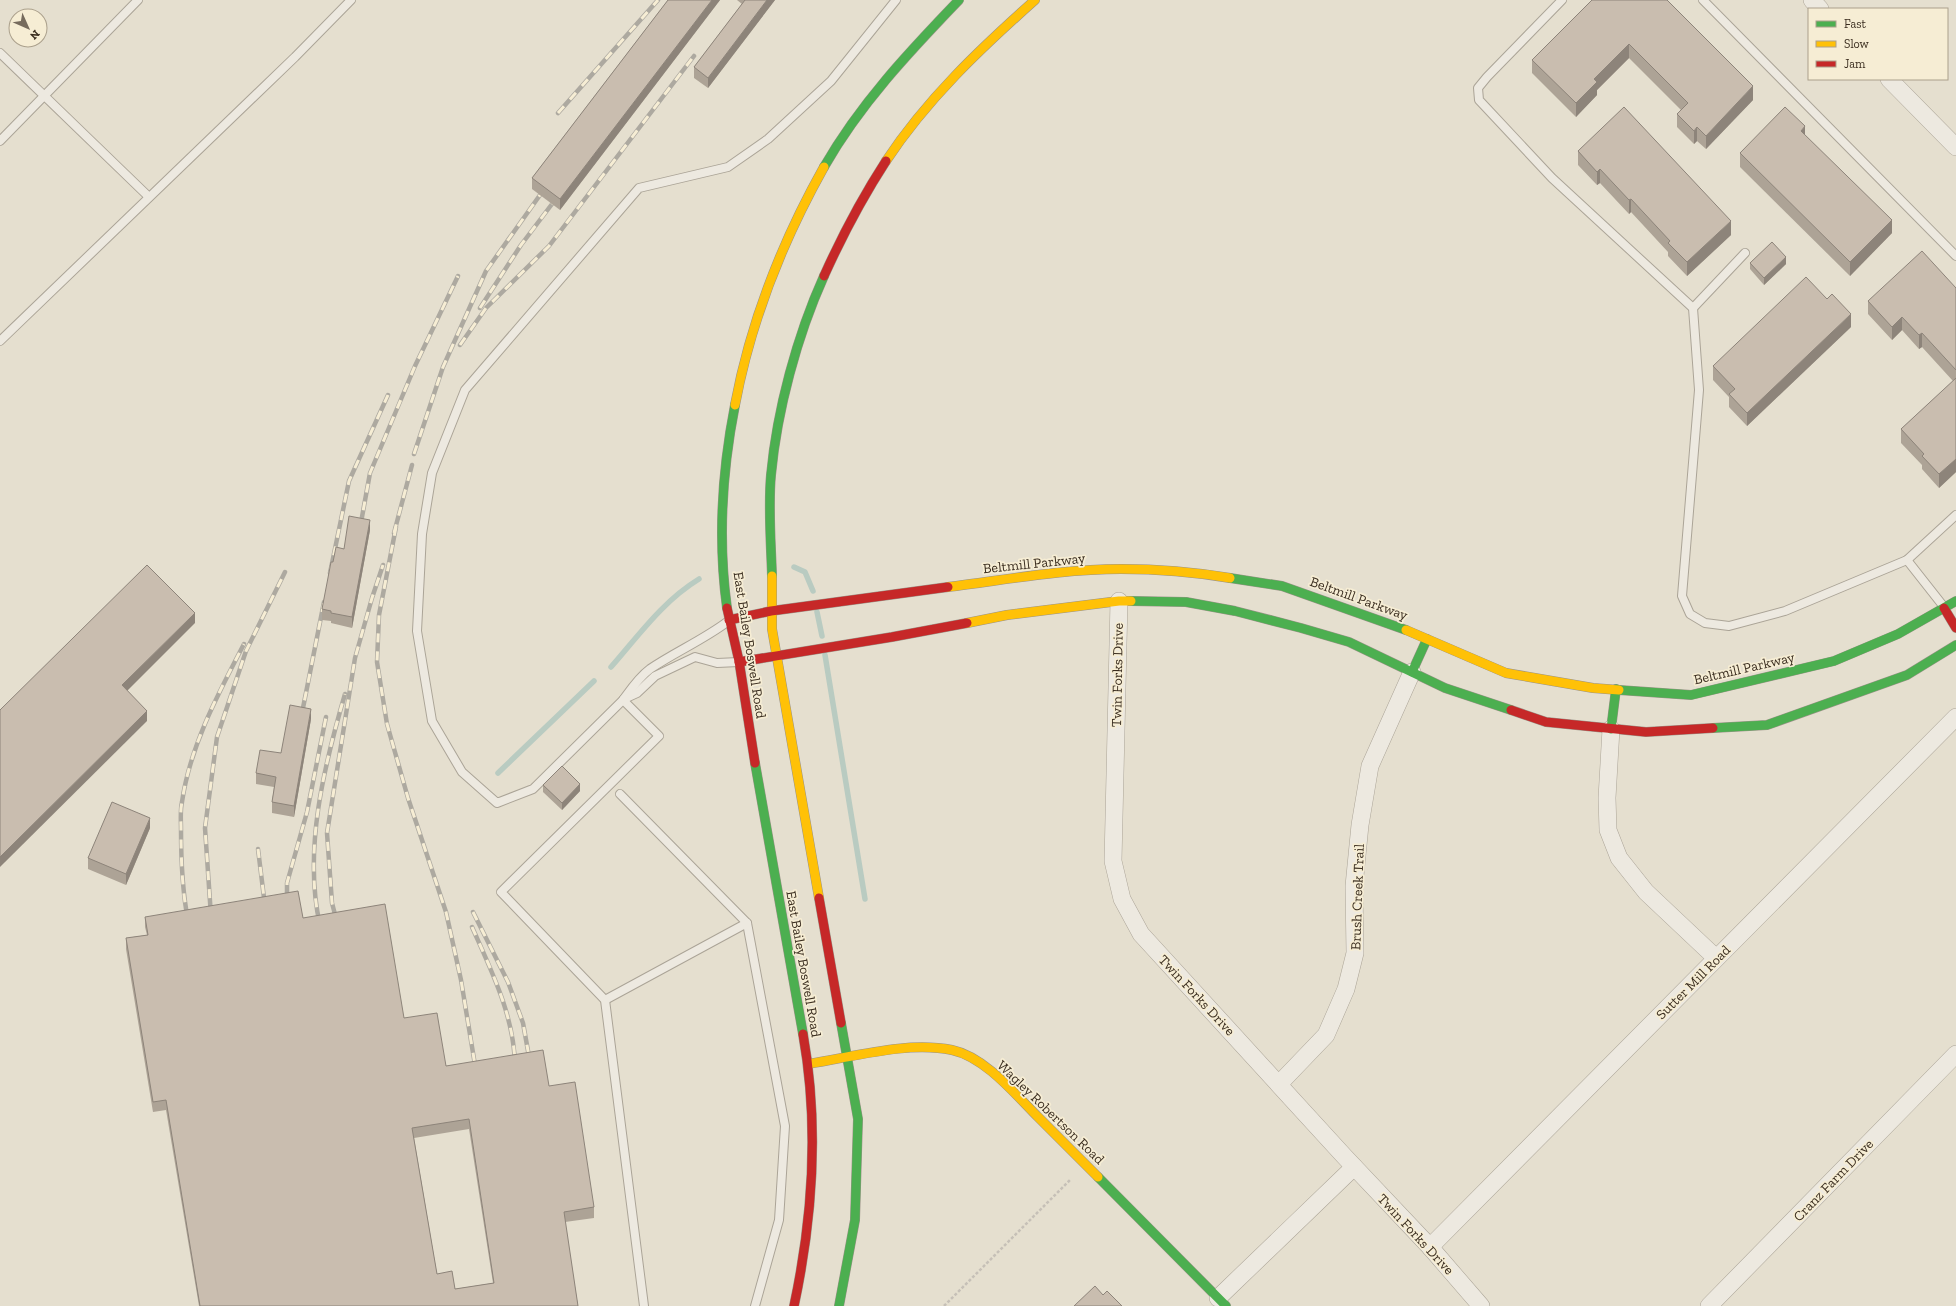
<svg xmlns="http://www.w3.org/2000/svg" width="1956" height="1306" viewBox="0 0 1956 1306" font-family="'Zilla Slab',serif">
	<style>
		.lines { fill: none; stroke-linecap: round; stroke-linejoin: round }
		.stream { stroke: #b9cbc1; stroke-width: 5.5 }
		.lane-casing { stroke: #aba497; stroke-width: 10 }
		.street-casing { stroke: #aba497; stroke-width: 18 }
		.fast-casing { stroke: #9a9388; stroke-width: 10 }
		.slow-casing { stroke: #9a9388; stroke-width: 10 }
		.jam-casing { stroke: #9a9388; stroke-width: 10 }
		.path { stroke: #c6c0b7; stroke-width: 2.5; stroke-dasharray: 3 2; stroke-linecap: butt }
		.lane { stroke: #ede9e0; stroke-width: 8 }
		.street { stroke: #ede9e0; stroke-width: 17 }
		.fast { stroke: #4caf50; stroke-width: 9 }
		.slow { stroke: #ffc107; stroke-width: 9 }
		.jam { stroke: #c62828; stroke-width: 9 }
		.rail-casing { stroke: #ada9a0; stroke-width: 4.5 }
		.rail { stroke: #f6edd4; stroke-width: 3; stroke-dasharray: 9; stroke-linecap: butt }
		.wall { fill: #ada396; fill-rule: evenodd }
		.shaded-wall { fill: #8d847a }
		.building { fill: #c9bdaf; stroke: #8d847a; fill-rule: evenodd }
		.labels { text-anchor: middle; stroke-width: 3.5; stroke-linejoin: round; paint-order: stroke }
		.street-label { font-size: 14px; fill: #3a2d1f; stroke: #f6edd4 }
	</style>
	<rect width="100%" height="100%" fill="#e5dfcf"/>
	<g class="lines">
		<g class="stream">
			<path d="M794 567 805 572 813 591"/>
			<path d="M817 612 822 636"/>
			<path d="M825 655 865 899"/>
			<path d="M611 667C639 635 663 601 699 579"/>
			<path d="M498 773 594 681"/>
		</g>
		<defs>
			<g id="lane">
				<path d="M1562 0 1487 77 1478 88 1479 100 1552 178 1693 308 1699 390 1682 596 1690 614 1705 623 1729 626 1785 611 1907 560 1956 515"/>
				<path d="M1703 0 1956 256"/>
				<path d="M0 53 149 197"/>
				<path d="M0 141 138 0"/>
				<path d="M1693 308 1745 253"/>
				<path d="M0 341 295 57 351 0"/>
				<path d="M1907 560 1944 607"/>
				<path d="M727 622C703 640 675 652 650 669 639 677 631 689 623 700L533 789 497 803 462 772 432 721 417 631 422 534 432 473 465 390 639 188 728 167 768 139 831 81 896 0"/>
				<path d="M624 699 637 693 655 676 695 657 717 663 739 662"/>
				<path d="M623 700 659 736 501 892 605 1000 644 1306"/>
				<path d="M620 794 747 923 785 1126 779 1220 755 1306"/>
				<path d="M605 1000 747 923"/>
			</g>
			<g id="street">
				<path d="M1812 0 1820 9"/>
				<path d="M1889 79 1956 147"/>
				<path d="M1119 601 1113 861 1122 899 1141 934 1344 1156 1430 1247 1481 1306"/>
				<path d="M1611 729 1607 798 1608 830 1619 858 1646 892 1716 958"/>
				<path d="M1279 1084 1326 1035 1346 989 1355 953 1354 886 1360 825 1370 766 1412 672"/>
				<path d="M1430 1247 1956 717"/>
				<path d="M1218 1298 1354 1167"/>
				<path d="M1709 1306 1956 1054"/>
			</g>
			<g id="fast">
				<path d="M824 167C860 104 909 52 959 0"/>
				<path d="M772 576C771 543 768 507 771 475 777 410 797 336 824 276"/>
				<path d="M1230 578 1282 586 1406 630"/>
				<path d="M1131 601 1186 602 1235 611 1301 628 1349 642 1445 688 1511 710"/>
				<path d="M727 608C718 542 722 471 735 405"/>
				<path d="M1412 672 1427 639"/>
				<path d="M1619 690 1691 695 1834 661 1898 634 1956 601"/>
				<path d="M1713 728 1767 725 1907 675 1956 645"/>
				<path d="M1611 729 1616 689"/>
				<path d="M755 763 803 1034"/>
				<path d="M1098 1177 1226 1306"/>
				<path d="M839 1306 855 1220 858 1119 841 1023"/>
			</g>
			<g id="slow">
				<path d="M886 161C927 99 980 49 1035 0"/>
				<path d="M735 405C751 320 782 242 824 167"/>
				<path d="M772 576V629L819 898"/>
				<path d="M948 587C1005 580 1063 569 1121 569 1157 569 1194 572 1230 578"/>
				<path d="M967 623 1007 615 1119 601H1131"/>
				<path d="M1406 630 1506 673 1593 688 1619 690"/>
				<path d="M808 1064C854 1057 906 1041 952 1050 985 1057 1015 1094 1038 1117 1058 1137 1078 1157 1098 1177"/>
			</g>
			<g id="jam">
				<path d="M824 276C842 236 862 198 886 161"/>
				<path d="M727 608 739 661 755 763"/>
				<path d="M1944 608 1956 628"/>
				<path d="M729 620 771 611 948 587"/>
				<path d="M739 662 892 637 967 623"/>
				<path d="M1511 710 1546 722 1646 732 1713 728"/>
				<path d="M819 898 841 1023"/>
				<path d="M794 1306C813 1217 819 1124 803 1034"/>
			</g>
		</defs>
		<use href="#lane" class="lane-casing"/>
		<use href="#street" class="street-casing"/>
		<use href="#fast" class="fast-casing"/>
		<use href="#slow" class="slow-casing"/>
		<use href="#jam" class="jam-casing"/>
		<path class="path" d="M944 1306 1071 1179"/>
		<use href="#lane" class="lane"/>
		<use href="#street" class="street"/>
		<use href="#fast" class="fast"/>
		<use href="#slow" class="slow"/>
		<use href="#jam" class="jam"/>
		<defs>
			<g id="rail">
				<path d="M558 113 658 0"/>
				<path d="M480 308 521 245 552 204"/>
				<path d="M460 345 486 308 549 246 694 56"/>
				<path d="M414 454 443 367 486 271 540 195"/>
				<path d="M396 527 379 615 377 662 387 724 408 798 446 912 461 980 476 1071"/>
				<path d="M360 528 370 473 415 366 458 276"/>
				<path d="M394 533 412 465"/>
				<path d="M330 573 349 481 388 395"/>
				<path d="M301 718 324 602"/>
				<path d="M258 849 265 906"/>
				<path d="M287 903V883L307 812 326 717"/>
				<path d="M473 912 508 982 523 1023 530 1062"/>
				<path d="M211 916 205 828 217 737 246 651 285 572"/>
				<path d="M188 920C182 890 181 860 181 829 181 820 180 811 182 802 190 746 218 694 244 644"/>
				<path d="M337 922 332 903 327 833 355 658 372 598 383 565"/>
				<path d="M320 925C303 851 324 766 345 694"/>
				<path d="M472 927C492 972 514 1016 515 1065"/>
			</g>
		</defs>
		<use href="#rail" class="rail-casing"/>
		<use href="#rail" class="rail"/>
	</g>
	<g class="wall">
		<path d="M668 0H720L560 210 532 189V178Z"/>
		<path d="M737 0H775L708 88 694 78V67L742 4Z"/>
		<path d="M1592 0 1753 100 1706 149 1697 141 1694 144 1677 127V114L1681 110 1629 58 1597 90V95L1576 117 1532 73V60Z"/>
		<path d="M1805 135 1892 233 1850 276 1740 167V153Z"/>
		<path d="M1578 151 1731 235 1687 276 1668 256V252L1631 212 1629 214 1600 183 1597 185 1578 165Z"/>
		<path d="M1750 263 1786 264 1764 285 1750 269Z"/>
		<path d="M1956 288V472L1939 488 1922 469V465L1901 443V429L1953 381 1922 347 1919 349 1902 330 1892 340 1868 314V301Z"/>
		<path d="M1851 327 1747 426 1729 407V397L1713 380V366Z"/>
		<path d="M370 530 352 628 331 623V621L322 620V609L333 562 344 549Z"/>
		<path d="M311 719 294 817 272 813V802L274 787 256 784V773L281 753Z"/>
		<path d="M543 785 580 791 562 810 543 792Z"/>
		<path d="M150 828 126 885 88 869V858Z"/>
		<path d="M145 917 303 918 404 1018 446 1066 549 1086 594 1207V1218L565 1222 578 1306H199L166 1110 153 1112 126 949V938L147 935 145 927ZM469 1129 493 1283 455 1289 437 1274 414 1138Z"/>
	</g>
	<g class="shaded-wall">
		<path d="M712 0H720L560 210V199Z"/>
		<path d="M767 0H775L708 88V78Z"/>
		<path d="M1629 44V58L1597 90V95L1576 117V103L1594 79Z"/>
		<path d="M1753 86V100L1706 149V136Z"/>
		<path d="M1805 126V140L1801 131Z"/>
		<path d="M1697 127V141L1694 144V131Z"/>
		<path d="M1600 169V183L1597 185V172Z"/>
		<path d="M1631 199V212L1629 214V200Z"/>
		<path d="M1892 220V233L1850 276V262Z"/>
		<path d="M1731 221V235L1687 276V262Z"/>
		<path d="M1786 257V264L1764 285V278Z"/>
		<path d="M1851 314V327L1747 426V413Z"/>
		<path d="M1902 317V330L1892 340V327Z"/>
		<path d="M1922 333V347L1919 349V335Z"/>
		<path d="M1956 459V472L1939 488V474Z"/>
		<path d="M370 520V530L352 628V617Z"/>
		<path d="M195 613V623L122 696V685Z"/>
		<path d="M311 709V719L294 817V806Z"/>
		<path d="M147 711V721L0 867V857Z"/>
		<path d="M580 784V791L562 810V803Z"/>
		<path d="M150 818V828L126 885V874Z"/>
	</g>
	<g class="building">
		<path d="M668 0H712L560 199 532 178Z"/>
		<path d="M745 0H767L708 78 694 67Z"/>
		<path d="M1592 0H1667L1753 86 1706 136 1697 127 1694 131 1677 114 1688 103 1629 44 1594 79 1597 82 1576 103 1532 60Z"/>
		<path d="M1624 107 1731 221 1687 262 1668 243 1670 241 1631 199 1629 200 1600 169 1597 172 1578 151Z"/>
		<path d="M1785 107 1805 126 1801 131 1892 220 1850 262 1740 153Z"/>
		<path d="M1772 242 1786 257 1764 278 1750 263Z"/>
		<path d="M1922 251 1956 288V370L1922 333 1919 335 1902 317 1892 327 1868 301Z"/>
		<path d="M1806 277 1827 299 1832 294 1851 314 1747 413 1729 394 1735 389 1713 366Z"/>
		<path d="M1956 378V459L1939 474 1922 456 1924 454 1901 429Z"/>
		<path d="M349 516 370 520 352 617 331 613V611L322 609 331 562H333L336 547 344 549Z"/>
		<path d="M147 565 195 613 122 685 147 711 0 857V710Z"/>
		<path d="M290 705 311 709 294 806 272 802 276 777 256 773 260 750 281 753Z"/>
		<path d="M562 766 580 784 562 803 543 785Z"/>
		<path d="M112 802 150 818 126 874 88 858Z"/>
		<path d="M298 891 303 918 385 904 404 1018 437 1013 446 1066 543 1050 549 1086 575 1082 594 1207 564 1212 578 1306H200L166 1100 153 1102 126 938 148 935 145 917ZM469 1119 494 1283 455 1289 452 1271 437 1274 412 1128Z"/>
		<path d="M1095 1286 1103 1295 1107 1291 1122 1306H1074Z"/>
	</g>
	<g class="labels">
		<g class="street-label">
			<text transform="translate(1034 563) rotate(-6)" y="5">Beltmill Parkway</text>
			<text transform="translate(1359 598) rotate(20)" y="5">Beltmill Parkway</text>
			<text transform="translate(750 645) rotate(81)" y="5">East Bailey Boswell Road</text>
			<text transform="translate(1744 668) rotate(-13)" y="5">Beltmill Parkway</text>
			<text transform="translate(1117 675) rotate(-89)" y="5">Twin Forks Drive</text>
			<text transform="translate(1357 897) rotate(-88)" y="5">Brush Creek Trail</text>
			<text transform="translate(804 964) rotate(80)" y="5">East Bailey Boswell Road</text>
			<text transform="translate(1693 982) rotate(-45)" y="5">Sutter Mill Road</text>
			<text transform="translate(1197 995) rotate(47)" y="5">Twin Forks Drive</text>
			<text transform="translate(1051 1112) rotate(44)" y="5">Wagley Robertson Road</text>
			<text transform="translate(1833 1180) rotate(-46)" y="5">Cranz Farm Drive</text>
			<text transform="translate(1416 1234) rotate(47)" y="5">Twin Forks Drive</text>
		</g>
	</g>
	<rect x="1808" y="8" width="140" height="72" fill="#f6edd4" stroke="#aba08c"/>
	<rect x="1816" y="21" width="20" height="6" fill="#4caf50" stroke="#aba08c"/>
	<text x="1844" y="28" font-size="12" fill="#3a2d1f">Fast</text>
	<rect x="1816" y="41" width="20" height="6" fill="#ffc107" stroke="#aba08c"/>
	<text x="1844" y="48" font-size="12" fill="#3a2d1f">Slow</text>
	<rect x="1816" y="61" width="20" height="6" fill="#c62828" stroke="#aba08c"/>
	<text x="1844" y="68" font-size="12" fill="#3a2d1f">Jam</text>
	<g transform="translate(28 28) rotate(135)"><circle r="19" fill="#f6edd4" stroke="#aba08c"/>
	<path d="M0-3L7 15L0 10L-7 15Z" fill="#766b5d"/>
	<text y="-6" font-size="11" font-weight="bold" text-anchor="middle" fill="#3a2d1f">N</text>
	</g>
</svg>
